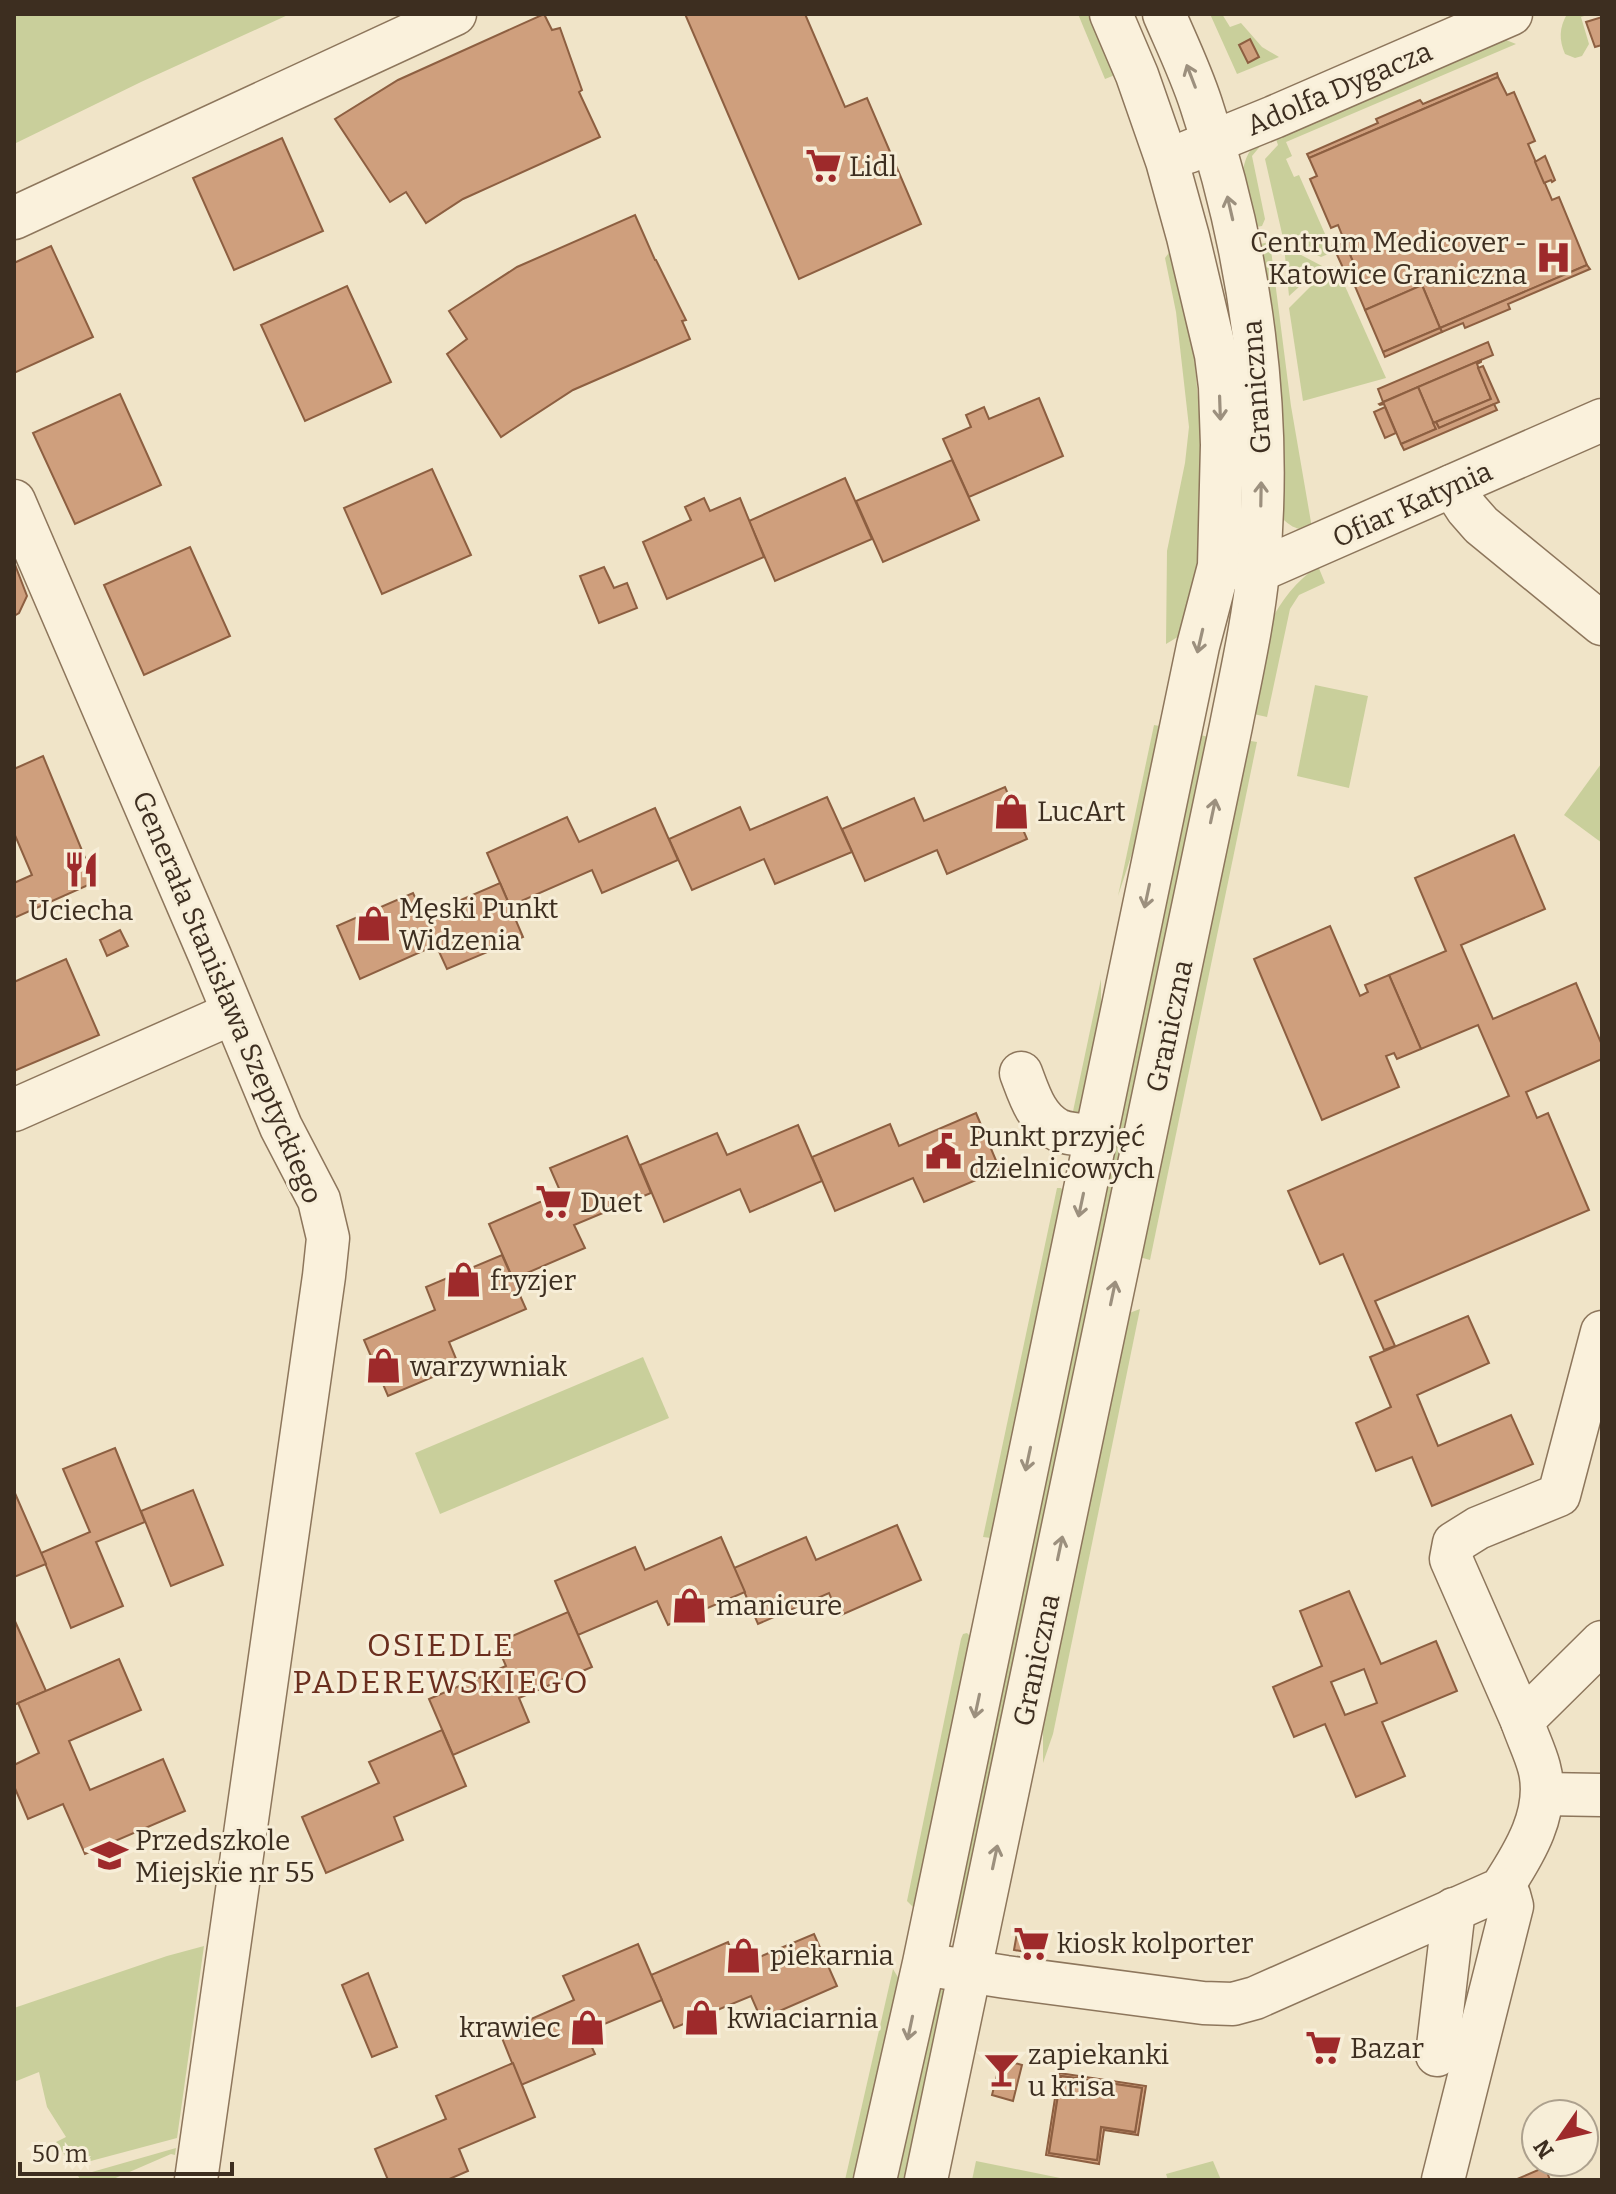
<svg xmlns="http://www.w3.org/2000/svg" width="1616" height="2194" viewBox="0 0 1616 2194" font-family="Bitter,serif">
	<style>
		.green { fill: #c9cf9b }
		.building { fill: #cf9f7d; stroke: #8d5f41; stroke-width: 2; fill-rule: evenodd }
		.lines { fill: none; stroke-linecap: round; stroke-linejoin: round }
		.minor-casing { stroke: #8d765c; stroke-width: 45 }
		.minor { stroke: #faf1dc; stroke-width: 42 }
		.oneway { stroke: #9c907e }
		.labels { text-anchor: middle; stroke-width: 6; stroke-linejoin: round; paint-order: stroke }
		.street-label { font-size: 28px; fill: #3d2e20; stroke: #f7eed8 }
		.poi-label { font-size: 28px; fill: #3d2e20; stroke: #f7eed8; text-anchor: start }
		.quarter-label { font-size: 32px; letter-spacing: 2px; fill: #6b2e1e; stroke: #f7eed8 }
	</style>
	<rect width="100%" height="100%" fill="#f0e4c8"/>
	<g class="green">
		<path d="M14 14H290L141 82 14 144Z"/>
		<path d="M1078 14H1093L1120 73 1105 79Z"/>
		<path d="M1210 14H1222L1230 27 1241 23 1262 47 1279 57 1237 74Z"/>
		<path d="M1567 14H1591L1581 17 1589 44 1582 56 1575 58 1565 54C1559 40 1559 28 1567 14Z"/>
		<path d="M1501 38 1516 44 1286 142 1292 156 1286 159 1294 177 1299 175 1333 252 1321 257 1283 238 1265 159 1278 145 1274 133Z"/>
		<path d="M1255 144H1262L1252 156 1265 219 1262 226 1251 228C1246 198 1233 170 1255 144Z"/>
		<path d="M1270 242 1291 406 1312 528C1299 531 1292 528 1282 518L1255 245Z"/>
		<path d="M1284 246 1322 266 1289 296Z"/>
		<path d="M1171 250 1174 251 1194 355 1200 419 1201 472 1198 569 1186 632 1166 644 1167 551 1185 463 1189 427 1176 312 1165 258Z"/>
		<path d="M1336 266 1386 378 1303 401 1289 308 1327 270Z"/>
		<path d="M1318 566 1325 583 1299 595 1290 609 1267 717 1249 713 1269 625C1280 602 1296 581 1318 566Z"/>
		<path d="M1315 685 1368 696 1349 788 1297 776Z"/>
		<path d="M1154 725 1165 727 1151 795 1118 896Z"/>
		<path d="M1196 734 1213 738 965 1922 948 1918Z"/>
		<path d="M1245 740 1257 742 1150 1260 1136 1256Z"/>
		<path d="M1601 764H1602V843L1564 815Z"/>
		<path d="M1101 979V1033L1085 1113 1072 1116Z"/>
		<path d="M1057 1188H1061L1065 1193 991 1538 983 1537Z"/>
		<path d="M1140 1309 1053 1734 1043 1763V1709L1124 1315Z"/>
		<path d="M643 1357 669 1418 440 1514 415 1453Z"/>
		<path d="M967 1633 972 1638 917 1911 907 1901 961 1639 963 1634Z"/>
		<path d="M204 1946 177 2138 72 2166 56 2142 66 2137 47 2107 39 2072 14 2082V2008L167 1956Z"/>
		<path d="M893 1969 902 1984 859 2180H845Z"/>
		<path d="M939 1989 945 1991 910 2180H891Z"/>
		<path d="M176 2148 175 2155 171 2154 111 2180H81L78 2176Z"/>
		<path d="M976 2161 1070 2180H972Z"/>
		<path d="M1213 2161 1221 2180H1168L1166 2174Z"/>
	</g>
	<g class="building">
		<path d="M544 14 552 30 560 28 582 90 579 92 600 137 463 199 426 223 406 192 390 202 335 119 398 80Z"/>
		<path d="M685 14H805L845 107 867 98 921 224 799 279Z"/>
		<path d="M1602 17V45L1595 47 1586 22Z"/>
		<path d="M1250 39 1259 57 1248 63 1239 45Z"/>
		<path d="M1497 73 1498 77 1309 158 1307 154 1378 123 1376 119 1420 100 1423 104Z"/>
		<path d="M1498 77 1507 95 1514 92 1535 141 1528 144 1552 200 1559 197 1587 265 1440 328 1422 285 1365 310 1354 284 1361 282 1338 225 1331 228 1310 179 1317 176 1309 158Z"/>
		<path d="M282 138 323 231 234 270 193 178Z"/>
		<path d="M1545 156 1555 180 1552 182 1551 180 1544 183 1535 162Z"/>
		<path d="M635 215 655 260H656L686 320 682 321 690 339 573 390 501 437 447 354 467 339 449 311 517 267Z"/>
		<path d="M1345 243 1354 264 1344 270 1333 246Z"/>
		<path d="M51 246 93 337 14 373V263Z"/>
		<path d="M1587 265 1590 269 1508 304 1510 309 1465 328 1463 323 1442 332 1440 328Z"/>
		<path d="M1422 285 1440 328 1383 352 1365 310Z"/>
		<path d="M347 286 391 382 305 421 261 325Z"/>
		<path d="M1440 328 1442 332 1385 357 1383 352Z"/>
		<path d="M1488 342 1493 355 1383 402 1378 389Z"/>
		<path d="M1481 360V362L1477 364 1491 399 1433 423 1418 387Z"/>
		<path d="M1483 366 1499 402 1439 428 1436 422 1491 399 1478 368Z"/>
		<path d="M1418 387 1436 429 1401 444 1384 404 1380 405 1379 404Z"/>
		<path d="M120 394 161 485 75 524 33 433Z"/>
		<path d="M1039 398 1063 456 969 497 943 439 971 427 966 415 984 407 989 419Z"/>
		<path d="M1494 404 1497 410 1404 450 1401 444 1436 429 1433 423 1436 422 1439 428Z"/>
		<path d="M1385 407 1396 433 1385 438 1374 412Z"/>
		<path d="M952 460 979 520 883 562 856 501Z"/>
		<path d="M432 469 471 555 382 594 344 508Z"/>
		<path d="M845 478 872 539 775 581 749 521Z"/>
		<path d="M704 498 710 511 740 498 764 557 667 599 643 542 691 520 685 507Z"/>
		<path d="M190 547 230 636 144 675 104 585Z"/>
		<path d="M14 562 27 596 19 613 14 616Z"/>
		<path d="M604 567 614 588 627 583 637 608 599 623 580 576Z"/>
		<path d="M43 756 95 882 14 918V883L32 875 14 833V769Z"/>
		<path d="M1005 787 1027 839 947 874 937 850 865 881 842 829 914 798 924 821Z"/>
		<path d="M827 797 852 852 775 884 764 859 692 890 669 839 740 807 750 830Z"/>
		<path d="M655 808 678 860 602 893 592 870 510 906 487 853 567 817 579 842Z"/>
		<path d="M1514 835 1545 909 1461 945 1493 1019 1576 983 1602 1045V1059L1526 1092 1537 1118 1548 1113 1589 1210 1375 1301 1395 1346 1384 1350 1343 1254 1320 1264 1288 1191 1509 1096 1478 1025 1421 1049 1389 975 1446 951 1415 878Z"/>
		<path d="M500 883 523 937 447 969 436 945 360 979 337 926 413 893 424 916Z"/>
		<path d="M1330 926 1360 996 1368 992 1365 985 1389 975 1421 1049 1397 1059 1394 1053 1386 1056 1399 1087 1322 1120 1254 959Z"/>
		<path d="M120 930 128 946 107 956 100 940Z"/>
		<path d="M66 959 99 1035 14 1071V982Z"/>
		<path d="M976 1113 1000 1170 924 1202 913 1178 835 1211 812 1157 890 1124 899 1146Z"/>
		<path d="M798 1125 822 1181 750 1212 740 1189 664 1222 640 1165 717 1133 727 1155Z"/>
		<path d="M627 1136 651 1193 574 1225 585 1248 513 1279 489 1224 561 1193 550 1168Z"/>
		<path d="M502 1255 526 1309 449 1342 459 1366 388 1396 364 1340 435 1310 426 1287Z"/>
		<path d="M1468 1316 1489 1363 1417 1395 1438 1446 1511 1415 1533 1464 1432 1506 1412 1457 1376 1471 1356 1423 1391 1407 1370 1357Z"/>
		<path d="M115 1448 145 1522 96 1542 123 1606 71 1628 41 1553 90 1532 63 1469Z"/>
		<path d="M193 1490 223 1565 171 1586 141 1511Z"/>
		<path d="M14 1491 46 1564 14 1577Z"/>
		<path d="M897 1525 921 1580 839 1616 829 1593 758 1624 734 1568 806 1537 816 1560Z"/>
		<path d="M721 1537 745 1592 668 1625 657 1601 578 1635 555 1581 635 1547 645 1570Z"/>
		<path d="M1349 1591 1381 1664 1436 1641 1457 1691 1382 1722 1405 1776 1356 1797 1325 1724 1294 1737 1273 1687 1322 1666 1300 1611ZM1364 1669 1377 1703 1345 1715 1331 1682Z"/>
		<path d="M568 1612 592 1667 519 1698 529 1722 453 1755 429 1699 506 1666 496 1643Z"/>
		<path d="M14 1619 46 1691 14 1705Z"/>
		<path d="M119 1659 141 1710 69 1741 90 1790 163 1759 185 1811 85 1854 63 1804 28 1819 14 1786V1765L39 1753 18 1703Z"/>
		<path d="M442 1730 466 1786 394 1817 403 1840 326 1873 302 1817 379 1783 369 1762Z"/>
		<path d="M1017 1933 1042 1937 1039 1954 1014 1950Z"/>
		<path d="M814 1934 837 1986 761 2019 751 1996 674 2028 651 1975 728 1942 738 1966Z"/>
		<path d="M638 1944 662 2000 585 2032 595 2054 521 2085 500 2033 574 2000 563 1976Z"/>
		<path d="M368 1973 397 2047 372 2057 342 1985Z"/>
		<path d="M1001 2059 1022 2065 1013 2101 992 2095Z"/>
		<path d="M513 2063 535 2117 459 2149 468 2171 447 2180H388L375 2149 446 2119 436 2096Z"/>
		<path d="M1059 2073 1146 2086 1138 2135 1104 2130 1099 2164 1046 2155ZM1061 2076 1142 2088 1135 2132 1101 2127 1097 2160 1049 2153Z"/>
		<path d="M1061 2076 1142 2088 1135 2132 1101 2127 1097 2160 1049 2153Z"/>
		<path d="M1545 2167 1550 2180H1515Z"/>
	</g>
	<g class="lines">
		<defs>
			<g id="minor">
				<path d="M1188 152 1274 117 1511 14"/>
				<path d="M14 218 455 14"/>
				<path d="M1452 486 1467 509 1481 525 1602 624"/>
				<path d="M14 501 210 956 281 1127 319 1200 328 1238 324 1276 196 2180"/>
				<path d="M1236 568 1258 571 1602 420"/>
				<path d="M1021 1073C1029 1094 1036 1119 1058 1130 1069 1135 1085 1135 1096 1136"/>
				<path d="M14 1110 233 1013"/>
				<path d="M1522 1721 1451 1559 1454 1543 1478 1528 1559 1495 1602 1332"/>
				<path d="M1543 1794 1602 1795"/>
				<path d="M942 1967 1006 1977 1203 2003 1233 2004 1255 1998 1501 1889C1524 1854 1551 1811 1539 1767 1535 1752 1527 1736 1522 1721L1602 1642"/>
				<path d="M1437 2055 1454 1909"/>
				<path d="M875 2180 924 1963 1198 646 1219 566 1222 445 1220 387 1216 355 1188 237 1167 161 1137 75 1111 14"/>
				<path d="M926 2180 1231 726C1241 675 1253 623 1258 571 1273 414 1251 253 1201 104 1191 73 1177 44 1164 14"/>
				<path d="M1443 2180 1512 1906 1509 1895 1501 1889"/>
			</g>
		</defs>
		<use href="#minor" class="minor-casing"/>
		<use href="#minor" class="minor"/>
	</g>
	<defs><path id="oneway-shaft" d="M-6 0H5M1.5-3L5.5 0L1.5 3" fill="none" stroke-width="1.6" stroke-linecap="round" stroke-linejoin="round" transform="scale(2)"/></defs>
	<g class="oneway">
		<use href="#oneway-shaft" transform="translate(1191 76) rotate(-111)"/>
		<use href="#oneway-shaft" transform="translate(1230 208) rotate(-103)"/>
		<use href="#oneway-shaft" transform="translate(1220 408) rotate(88)"/>
		<use href="#oneway-shaft" transform="translate(1261 494) rotate(-89)"/>
		<use href="#oneway-shaft" transform="translate(1200 641) rotate(103)"/>
		<use href="#oneway-shaft" transform="translate(1213 811) rotate(-78)"/>
		<use href="#oneway-shaft" transform="translate(1147 896) rotate(102)"/>
		<use href="#oneway-shaft" transform="translate(1081 1205) rotate(102)"/>
		<use href="#oneway-shaft" transform="translate(1113 1293) rotate(-78)"/>
		<use href="#oneway-shaft" transform="translate(1028 1459) rotate(102)"/>
		<use href="#oneway-shaft" transform="translate(1060 1548) rotate(-78)"/>
		<use href="#oneway-shaft" transform="translate(977 1706) rotate(102)"/>
		<use href="#oneway-shaft" transform="translate(995 1857) rotate(-78)"/>
		<use href="#oneway-shaft" transform="translate(910 2028) rotate(102)"/>
	</g>
	<defs>
		<symbol id="supermarket-bare" viewBox="-9 -9 18 18"><path d="M-6-5.5h2.5l.6 2H6L4.5 2H-2.5L-4.4-4H-6ZM-1.5 3.2a1.3 1.3 0 1 0 .1 0ZM3 3.2a1.3 1.3 0 1 0 .1 0Z" fill="#9e2a2b" stroke="#f7eed8" stroke-width="2.5" paint-order="stroke"/></symbol>
		<symbol id="hospital-bare" viewBox="-9 -9 18 18"><path d="M-5-5h3v3.5h4V-5h3V5h-3V1.5h-4V5h-3Z" fill="#9e2a2b" stroke="#f7eed8" stroke-width="2.5" paint-order="stroke"/></symbol>
		<symbol id="shop-bare" viewBox="-9 -9 18 18"><path d="M-5-2.5h2.3a2.7 3.5 0 0 1 5.4 0H5L5.5 6h-11ZM-1.5-2.5h3a1.5 2.3 0 0 0-3 0Z" fill="#9e2a2b" stroke="#f7eed8" stroke-width="2.5" paint-order="stroke"/></symbol>
		<symbol id="restaurant-bare" viewBox="-9 -9 18 18"><path d="M-5-6h1v4h1v-4h1v4h1v-4h1v5L-1.5 .5V6h-2V.5L-5-1ZM5-6V6H3V1.5H1.5Q1.5-4 5-6Z" fill="#9e2a2b" stroke="#f7eed8" stroke-width="2.5" paint-order="stroke"/></symbol>
		<symbol id="civic-bare" viewBox="-9 -9 18 18"><path d="M-.6-6.5H3V-4.5H.6V-3L4-1V1h2V6H-6V1h2V-1L-.6-3ZM-1.2 2.5V6h2.4V2.5Z" fill="#9e2a2b" stroke="#f7eed8" stroke-width="2.5" paint-order="stroke"/></symbol>
		<symbol id="school-bare" viewBox="-9 -9 18 18"><path d="M0-5L7-2L0 1L-7-2ZM-4 1L0 2.5L4 1V4Q0 6-4 4Z" fill="#9e2a2b" stroke="#f7eed8" stroke-width="2.5" paint-order="stroke"/></symbol>
		<symbol id="bar-bare" viewBox="-9 -9 18 18"><path d="M-6-5H6L.8 .8V4.5H3.5V6h-7V4.5H-.8V.8Z" fill="#9e2a2b" stroke="#f7eed8" stroke-width="2.5" paint-order="stroke"/></symbol>
	</defs>
	<g fill-rule="evenodd">
		<use href="#supermarket-bare" x="798" y="140" width="51" height="51"/>
		<use href="#hospital-bare" x="1528" y="232" width="51" height="51"/>
		<use href="#shop-bare" x="986" y="786" width="51" height="51"/>
		<use href="#restaurant-bare" x="56" y="844" width="51" height="51"/>
		<use href="#shop-bare" x="348" y="898" width="51" height="51"/>
		<use href="#civic-bare" x="918" y="1126" width="51" height="51"/>
		<use href="#supermarket-bare" x="528" y="1176" width="51" height="51"/>
		<use href="#shop-bare" x="438" y="1254" width="51" height="51"/>
		<use href="#shop-bare" x="358" y="1340" width="51" height="51"/>
		<use href="#shop-bare" x="664" y="1580" width="51" height="51"/>
		<use href="#school-bare" x="84" y="1830" width="51" height="51"/>
		<use href="#supermarket-bare" x="1006" y="1918" width="51" height="51"/>
		<use href="#shop-bare" x="718" y="1930" width="51" height="51"/>
		<use href="#shop-bare" x="676" y="1992" width="51" height="51"/>
		<use href="#shop-bare" x="562" y="2002" width="51" height="51"/>
		<use href="#supermarket-bare" x="1298" y="2022" width="51" height="51"/>
		<use href="#bar-bare" x="976" y="2044" width="51" height="51"/>
	</g>
	<g class="labels">
		<g class="street-label">
			<text transform="translate(1339 88) rotate(-23)" y="10">Adolfa Dygacza</text>
			<text transform="translate(1256 387) rotate(-94)" y="10">Graniczna</text>
			<text transform="translate(1412 504) rotate(-24)" y="10">Ofiar Katynia</text>
			<text transform="translate(228 997) rotate(67)" y="10">Generała Stanisława Szeptyckiego</text>
			<text transform="translate(1169 1026) rotate(-78)" y="10">Graniczna</text>
			<text transform="translate(1036 1660) rotate(-78)" y="10">Graniczna</text>
		</g>
		<g class="poi-label">
			<text x="849" y="176">Lidl</text>
			<text x="1527" y="252" text-anchor="end">Centrum Medicover -<tspan x="1527" dy="32">Katowice Graniczna</tspan></text>
			<text x="1037" y="821">LucArt</text>
			<text x="399" y="918">Męski Punkt<tspan x="399" dy="32">Widzenia</tspan></text>
			<text x="81" y="920" text-anchor="middle">Uciecha</text>
			<text x="969" y="1146">Punkt przyjęć<tspan x="969" dy="32">dzielnicowych</tspan></text>
			<text x="580" y="1212">Duet</text>
			<text x="490" y="1290">fryzjer</text>
			<text x="410" y="1376">warzywniak</text>
			<text x="716" y="1615">manicure</text>
			<text x="135" y="1850">Przedszkole<tspan x="135" dy="32">Miejskie nr 55</tspan></text>
			<text x="1057" y="1953">kiosk kolporter</text>
			<text x="770" y="1965">piekarnia</text>
			<text x="727" y="2028">kwiaciarnia</text>
			<text x="561" y="2037" text-anchor="end">krawiec</text>
			<text x="1350" y="2058">Bazar</text>
			<text x="1028" y="2064">zapiekanki<tspan x="1028" dy="32">u krisa</tspan></text>
		</g>
		<g class="quarter-label">
			<text x="441" y="1656">OSIEDLE<tspan x="441" dy="37">PADEREWSKIEGO</tspan></text>
		</g>
	</g>
	<rect width="1616" height="2194" fill="none" stroke="#3d2e20" stroke-width="32"/>
	<g transform="translate(1560 2138) rotate(236)"><circle r="38" fill="#f7eed8" stroke="#ada18e" stroke-width="2"/>
	<path d="M0-6L14 30L0 20L-14 30Z" fill="#9e2a2b"/>
	<text y="-12" font-size="22" font-weight="bold" text-anchor="middle" fill="#3d2e20">N</text>
	</g>
	<path d="M20 2162v12h212v-12" fill="none" stroke="#3d2e20" stroke-width="4"/>
	<text x="32" y="2162" font-size="24" fill="#3d2e20" stroke="#f7eed8" stroke-width="6" paint-order="stroke">50 m</text>
</svg>
